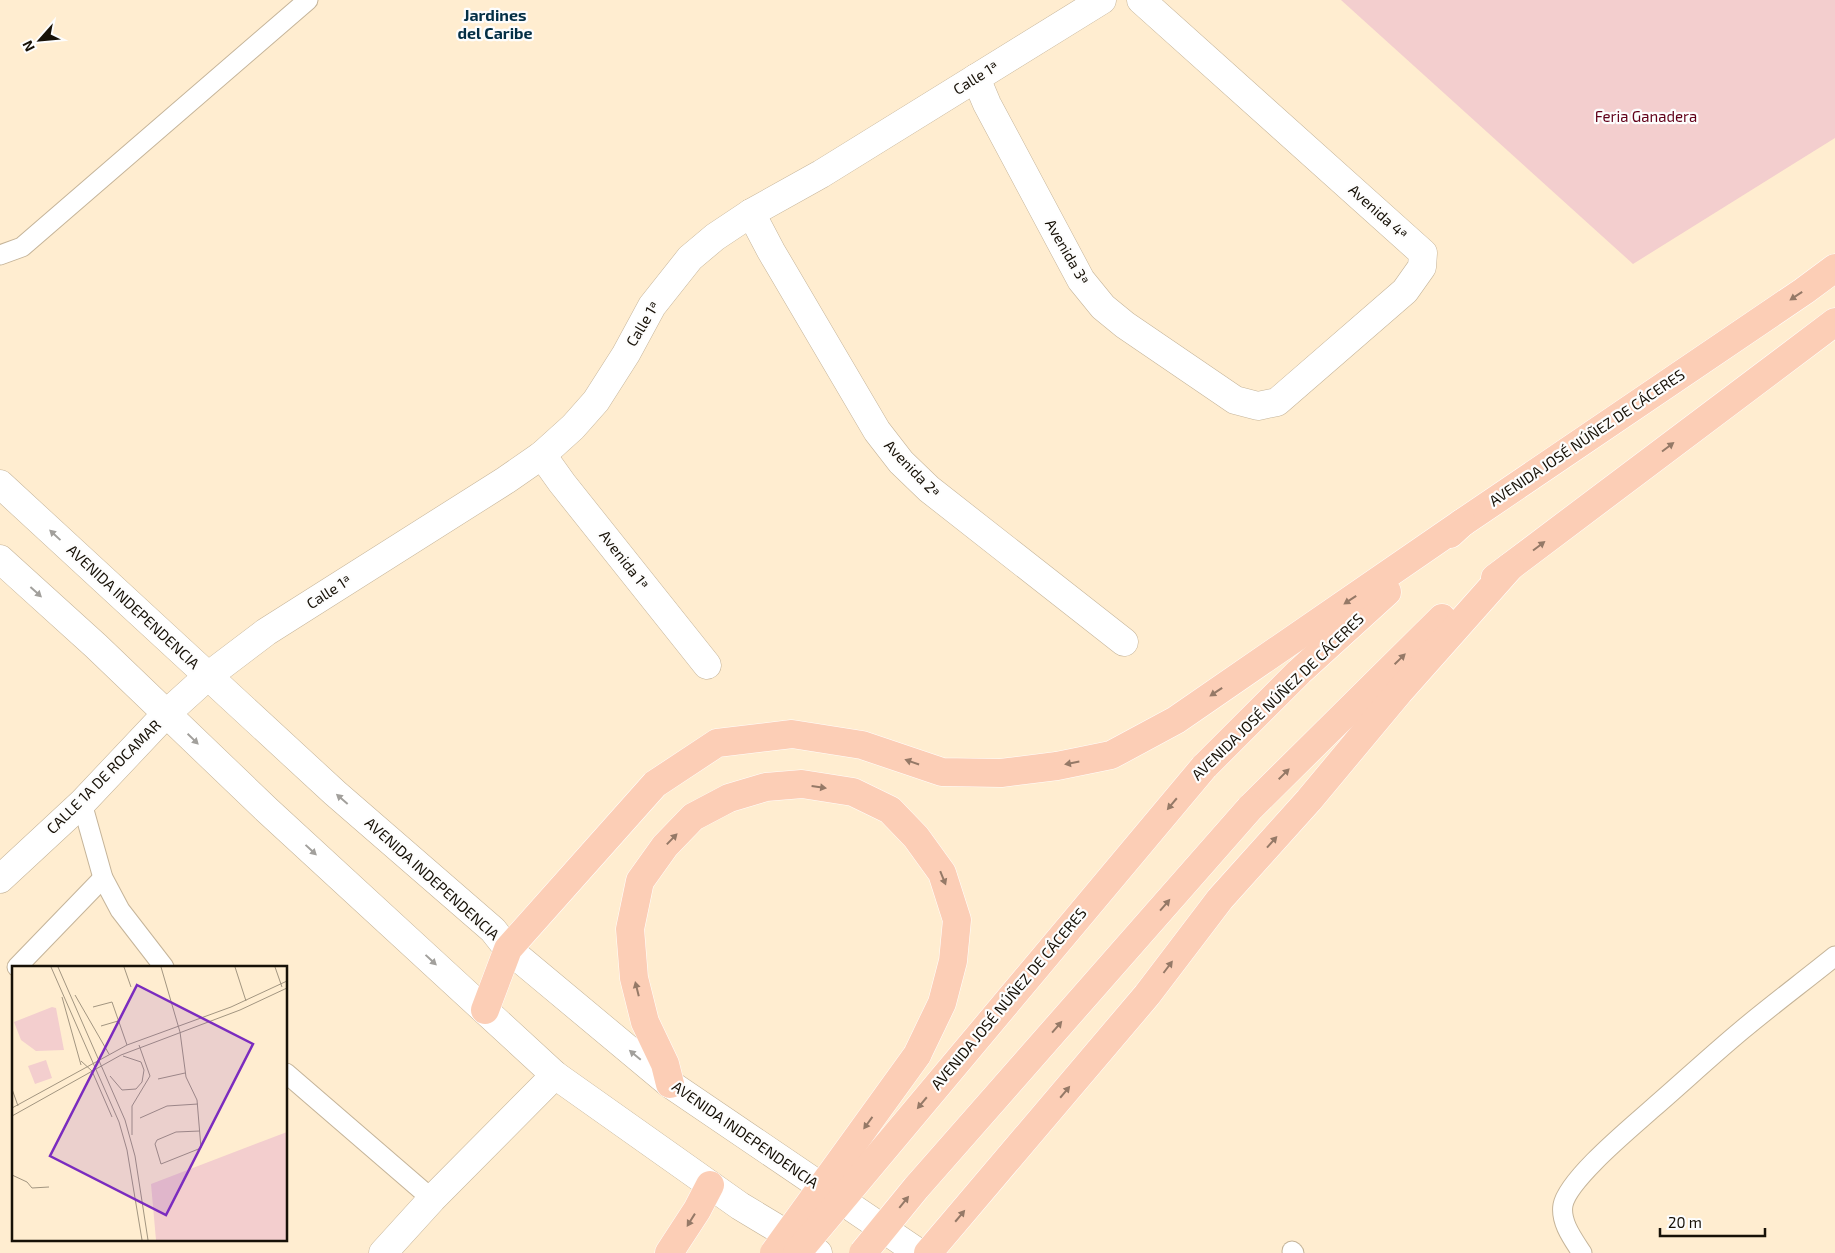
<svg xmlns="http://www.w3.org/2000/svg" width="1835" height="1253" viewBox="0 0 1835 1253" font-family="'Exo 2',sans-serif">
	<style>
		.green { fill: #f3cece }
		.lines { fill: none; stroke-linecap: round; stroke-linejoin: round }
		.lane-casing { stroke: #c5b499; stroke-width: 21 }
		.street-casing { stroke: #c5b499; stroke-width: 29 }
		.secondary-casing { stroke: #c5b499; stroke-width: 29 }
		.primary-casing { stroke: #fff; stroke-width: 29 }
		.lane { stroke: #fff; stroke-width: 19 }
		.street { stroke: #fff; stroke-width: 28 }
		.secondary { stroke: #fff; stroke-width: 28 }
		.primary { stroke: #fcceb6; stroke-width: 28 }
		.primary-bridge-casing { stroke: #fff; stroke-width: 29; stroke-linecap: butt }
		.primary-bridge { stroke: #fcceb6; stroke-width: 28 }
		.oneway { fill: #957967 }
		.oneway2 { fill: #a2a09c }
		.labels { text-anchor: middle; stroke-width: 4.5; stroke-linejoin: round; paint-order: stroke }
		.street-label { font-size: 15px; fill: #171107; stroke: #fdfdfd }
		.park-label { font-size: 15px; fill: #610019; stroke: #fdfdfd }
		.neighbourhood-label { font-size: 16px; font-weight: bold; fill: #042f45; stroke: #fdfdfd }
		.inset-road { fill: none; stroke: #a29580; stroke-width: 1 }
		.view { fill: #7b2cbf; fill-opacity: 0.15; stroke: #7b2cbf; stroke-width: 2.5 }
		.inset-edge { fill: none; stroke: #171107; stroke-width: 2.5 }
	</style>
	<rect width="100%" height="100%" fill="#ffedd0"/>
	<path class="green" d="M1341 0H1835V138L1633 264Z"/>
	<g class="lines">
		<defs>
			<g id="lane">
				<path d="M0 255 22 247 308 0"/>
				<path d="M82 803 103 878 120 910 164 967"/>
				<path d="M17 967 103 878"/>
				<path d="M286 1073 432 1199"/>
				<path d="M1292 1251 1294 1253"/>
				<path d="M1582 1253C1573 1239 1560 1222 1563 1205 1568 1179 1633 1126 1653 1108 1683 1082 1712 1055 1742 1030 1772 1005 1804 981 1835 956"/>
			</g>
			<g id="street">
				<path d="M976 78 987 104 1081 280 1103 307 1125 325 1235 400 1258 406 1277 402 1405 291 1422 267 1423 253 1141 0"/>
				<path d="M751 213 771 251 877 431 901 462 929 489 1124 642"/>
				<path d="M542 455 562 483 707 665"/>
				<path d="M0 879 82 803 166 714 208 676 266 632 506 480 542 455 573 427 596 401 626 354 652 306 690 258 715 237 751 213 821 174 1102 0"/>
				<path d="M383 1253 432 1199 555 1075"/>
			</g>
			<g id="secondary">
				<path d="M0 484 335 793 493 930 508 949 670 1084 919 1253"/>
				<path d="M0 559 96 646 267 810 555 1075 740 1206 818 1253"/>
			</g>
			<g id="primary">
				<path d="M1450 534 1462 523 1804 291 1835 268"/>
				<path d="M1495 578 1835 322"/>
				<path d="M1204 767 1299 672 1387 592"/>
				<path d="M1250 808 1442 618"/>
				<path d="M485 1010 508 949 655 784 717 743 792 734 862 745 942 772 1001 773 1057 766 1111 755 1176 720 1462 523"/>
				<path d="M670 1084 665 1064 645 1022 634 978 630 929 640 881 665 846 693 817 729 798 766 787 802 784 853 792 890 810 916 837 942 873 957 920 953 961 942 1003 917 1055"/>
				<path d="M669 1253 697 1210 710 1185"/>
				<path d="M928 1253 1147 995 1220 899 1309 800 1399 692 1510 567"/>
			</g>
		</defs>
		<use href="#lane" class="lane-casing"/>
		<use href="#street" class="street-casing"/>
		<use href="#secondary" class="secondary-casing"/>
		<use href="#primary" class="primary-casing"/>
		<use href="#lane" class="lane"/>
		<use href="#street" class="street"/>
		<use href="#secondary" class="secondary"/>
		<use href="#primary" class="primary"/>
		<defs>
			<g id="primary-bridge">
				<path d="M774 1253 917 1055"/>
				<path d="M797 1253 1204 767"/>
				<path d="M863 1253 916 1188 1250 808"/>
			</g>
		</defs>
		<use href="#primary-bridge" class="primary-bridge-casing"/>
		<use href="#primary-bridge" class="primary-bridge"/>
	</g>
	<defs><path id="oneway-solid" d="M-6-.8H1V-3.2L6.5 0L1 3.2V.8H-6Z" transform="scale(1.25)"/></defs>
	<g class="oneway">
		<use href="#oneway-solid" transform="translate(1796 296) rotate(146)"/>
		<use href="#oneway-solid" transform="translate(1668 447) rotate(-37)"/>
		<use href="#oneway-solid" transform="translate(1539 546) rotate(-37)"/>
		<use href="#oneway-solid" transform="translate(1350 600) rotate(146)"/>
		<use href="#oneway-solid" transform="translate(1400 659) rotate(-44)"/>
		<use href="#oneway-solid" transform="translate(1216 692) rotate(146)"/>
		<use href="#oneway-solid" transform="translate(912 762) rotate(-161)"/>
		<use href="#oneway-solid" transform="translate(1072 763) rotate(169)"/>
		<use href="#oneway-solid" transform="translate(1284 774) rotate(-45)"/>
		<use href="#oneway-solid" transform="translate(819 787) rotate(8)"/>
		<use href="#oneway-solid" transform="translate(1172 804) rotate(130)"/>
		<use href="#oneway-solid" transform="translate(672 839) rotate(-46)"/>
		<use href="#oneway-solid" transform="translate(1272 842) rotate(-48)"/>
		<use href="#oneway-solid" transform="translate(943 878) rotate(68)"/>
		<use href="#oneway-solid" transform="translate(1165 905) rotate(-49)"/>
		<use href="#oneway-solid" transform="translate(1168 967) rotate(-53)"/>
		<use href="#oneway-solid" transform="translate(637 989) rotate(-104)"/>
		<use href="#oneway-solid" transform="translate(1057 1027) rotate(-49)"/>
		<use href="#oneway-solid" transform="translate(1065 1092) rotate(-50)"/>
		<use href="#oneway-solid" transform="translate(922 1103) rotate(130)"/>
		<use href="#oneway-solid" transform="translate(868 1123) rotate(126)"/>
		<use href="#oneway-solid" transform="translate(904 1202) rotate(-51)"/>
		<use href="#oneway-solid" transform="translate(960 1216) rotate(-50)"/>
		<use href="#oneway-solid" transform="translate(691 1220) rotate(122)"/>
	</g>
	<g class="oneway2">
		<use href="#oneway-solid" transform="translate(55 535) rotate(-137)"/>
		<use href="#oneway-solid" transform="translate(36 592) rotate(42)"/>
		<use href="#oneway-solid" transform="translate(193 739) rotate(44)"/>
		<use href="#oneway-solid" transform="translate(342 799) rotate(-139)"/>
		<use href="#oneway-solid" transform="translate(311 850) rotate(43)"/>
		<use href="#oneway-solid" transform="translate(431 960) rotate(43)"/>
		<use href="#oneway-solid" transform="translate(635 1055) rotate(-140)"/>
	</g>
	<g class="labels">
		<g class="street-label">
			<text transform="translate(976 78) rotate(-32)" y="5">Calle 1ª</text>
			<text transform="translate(1378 212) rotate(42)" y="5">Avenida 4ª</text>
			<text transform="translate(1067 252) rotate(60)" y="5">Avenida 3ª</text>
			<text transform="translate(643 324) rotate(-59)" y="5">Calle 1ª</text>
			<text transform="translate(1587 438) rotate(-34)" y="5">AVENIDA JOSÉ NÚÑEZ DE CÁCERES</text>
			<text transform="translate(912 469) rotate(46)" y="5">Avenida 2ª</text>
			<text transform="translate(624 560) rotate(52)" y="5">Avenida 1ª</text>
			<text transform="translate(329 592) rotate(-33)" y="5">Calle 1ª</text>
			<text transform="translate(133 607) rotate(43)" y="5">AVENIDA INDEPENDENCIA</text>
			<text transform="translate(1278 697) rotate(-44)" y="5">AVENIDA JOSÉ NÚÑEZ DE CÁCERES</text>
			<text transform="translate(104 777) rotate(-45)" y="5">CALLE 1A DE ROCAMAR</text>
			<text transform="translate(432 879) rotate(42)" y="5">AVENIDA INDEPENDENCIA</text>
			<text transform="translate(1009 999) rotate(-50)" y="5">AVENIDA JOSÉ NÚÑEZ DE CÁCERES</text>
			<text transform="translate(745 1135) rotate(35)" y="5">AVENIDA INDEPENDENCIA</text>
		</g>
		<g class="park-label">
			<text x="1646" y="122">Feria Ganadera</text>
		</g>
		<g class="neighbourhood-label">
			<text x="495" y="21">Jardines<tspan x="495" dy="18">del Caribe</tspan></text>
		</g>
	</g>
	<g transform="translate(12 966)">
		<rect width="275" height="275" fill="#ffedd0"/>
		<path d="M40 41 44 42 52 84 24 85 9 74 2 56ZM34 94 40 112 23 118 16 100ZM275 166V274H144L139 218Z" fill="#f3cece"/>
		<path class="inset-road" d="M39 1 107 156 115 184 130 274M46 1 113 154 123 190 136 274M112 1 119 21M149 1 168 66 174 111 185 134 189 182 149 198 143 178 145 174 164 166 188 165M223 1 234 35M263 1 270 21M63 29 97 88M50 31 69 99M81 41 100 36 115 79M89 60 106 55M69 95 80 105 100 151M98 110 110 124 124 123 130 116 132 104 129 96 111 90M146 113 173 107M0 123 6 140M0 142 115 79 219 41 275 15M0 150 109 89 228 44 275 22M128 152 155 140 186 138M120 169V140L138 110 127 79M0 209 15 216 20 222 37 221"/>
		<path class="view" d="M125 19 241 78 154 249 38 190Z"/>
		<rect width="275" height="275" class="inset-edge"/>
	</g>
	<g transform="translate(40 40) rotate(243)" stroke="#fdfdfd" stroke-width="4" paint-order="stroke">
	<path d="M0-4L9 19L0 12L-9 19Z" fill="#171107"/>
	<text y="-8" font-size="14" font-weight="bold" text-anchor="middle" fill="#171107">N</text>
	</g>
	<path d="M1660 1228v8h105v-8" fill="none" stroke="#171107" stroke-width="2.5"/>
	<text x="1668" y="1228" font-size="15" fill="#171107" stroke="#fdfdfd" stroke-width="4" paint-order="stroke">20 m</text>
</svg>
